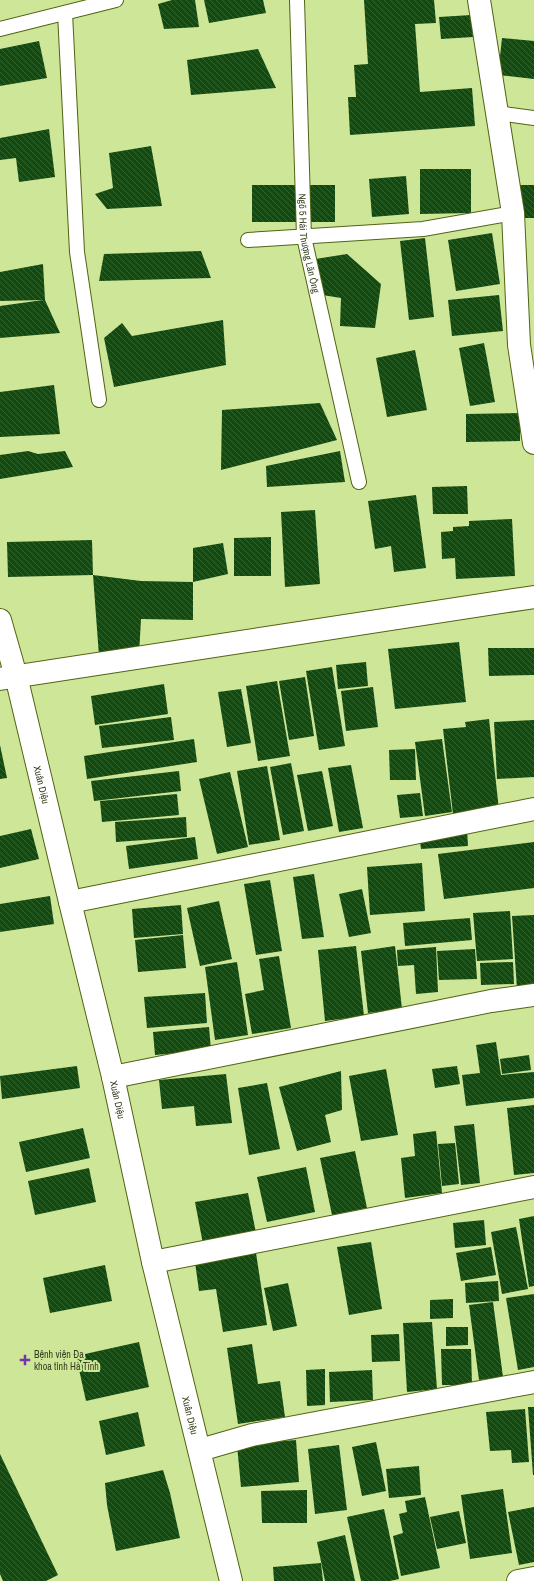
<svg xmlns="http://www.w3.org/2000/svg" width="534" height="1581" viewBox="0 0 534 1581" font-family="'Archivo Narrow',sans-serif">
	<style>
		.building { fill: url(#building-back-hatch) }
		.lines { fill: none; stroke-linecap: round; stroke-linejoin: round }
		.service-casing { stroke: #516413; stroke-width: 16 }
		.minor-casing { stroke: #516413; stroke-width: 24 }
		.tertiary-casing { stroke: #516413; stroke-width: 24 }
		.service { stroke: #fff; stroke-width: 14 }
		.minor { stroke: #fff; stroke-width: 22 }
		.tertiary { stroke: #fff; stroke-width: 22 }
		.poi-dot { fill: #6f35ab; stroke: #cee697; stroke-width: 1.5 }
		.labels { text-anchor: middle; stroke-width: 4; stroke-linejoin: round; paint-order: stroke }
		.street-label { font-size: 10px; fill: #353e1e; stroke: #cee697 }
		.poi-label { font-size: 10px; fill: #353e1e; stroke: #cee697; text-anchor: start }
	</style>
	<defs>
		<pattern id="building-back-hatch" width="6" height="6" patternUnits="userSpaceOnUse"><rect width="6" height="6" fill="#134a10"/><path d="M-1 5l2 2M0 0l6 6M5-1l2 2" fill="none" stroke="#366332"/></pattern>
	</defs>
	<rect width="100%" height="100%" fill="#cee697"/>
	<g class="building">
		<path d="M172 0H195L199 27 164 29 158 4Z"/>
		<path d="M204 0H263L266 13 209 23Z"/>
		<path d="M364 0H434L436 23 415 24 420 92 472 88 475 126 350 135 348 97H356L354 65 368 64Z"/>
		<path d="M471 15 473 37 441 39 439 17Z"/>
		<path d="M502 38 534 41V79L498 75Z"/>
		<path d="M39 41 47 78 0 86V49Z"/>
		<path d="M258 49 276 88 191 95 187 60Z"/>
		<path d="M49 129 55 177 19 182 16 158 0 160V138Z"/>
		<path d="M151 146 162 206 107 209 95 194 113 188 109 153Z"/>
		<path d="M420 169H471V213L420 214Z"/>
		<path d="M406 176 409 214 372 217 369 179Z"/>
		<rect x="252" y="185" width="83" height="37"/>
		<path d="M520 185H534V218H518Z"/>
		<path d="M492 233 500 284 456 291 448 240Z"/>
		<path d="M425 238 434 317 409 320 400 241Z"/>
		<path d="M201 251 211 278 99 281 104 254Z"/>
		<path d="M347 254 381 284 375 328 340 326 341 298 316 294 309 260Z"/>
		<path d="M43 264 45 300 60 333 0 338V306L43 300 0 301V272Z"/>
		<path d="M499 295 503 331 452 336 448 300Z"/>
		<path d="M223 320 226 365 114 387 104 338 122 323 132 336Z"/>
		<path d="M484 343 495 402 470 406 459 348Z"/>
		<path d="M415 350 427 410 387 417 376 358Z"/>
		<path d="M54 385 60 434 0 437V392Z"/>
		<path d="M320 403 337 440 221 470 222 410Z"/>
		<path d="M520 413V441L466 442V414Z"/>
		<path d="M28 451 38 454 65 451 73 467 0 479V455Z"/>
		<path d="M340 451 345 482 267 487 266 466Z"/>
		<path d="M467 486 468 514H433L432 487Z"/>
		<path d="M416 495 426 568 394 572 391 546 375 549 368 501Z"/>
		<path d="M315 510 320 584 285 587 281 512Z"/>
		<path d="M512 519 515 576 456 579 455 558 442 559 441 532 453 531V527L469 526V521Z"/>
		<path d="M271 537V576H234V538Z"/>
		<path d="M92 540 93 575 8 577 7 542Z"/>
		<path d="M223 543 228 574 193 582V548Z"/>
		<path d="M93 575 141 581 193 582V620L141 619 139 655 99 656Z"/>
		<path d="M459 642 466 702 395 709 388 649Z"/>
		<path d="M488 648H534V675L489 676Z"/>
		<path d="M366 662 368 686 338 689 336 665Z"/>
		<path d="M332 667 345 746 319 750 306 671Z"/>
		<path d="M305 677 314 736 289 740 279 681Z"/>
		<path d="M277 681 290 756 258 761 246 686Z"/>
		<path d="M164 684 168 714 95 725 91 696Z"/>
		<path d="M373 687 378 727 346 731 341 691Z"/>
		<path d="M241 689 251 743 227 747 218 692Z"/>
		<path d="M171 717 174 740 102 748 99 726Z"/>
		<path d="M489 719 499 810 453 814 443 729 466 727 465 722Z"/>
		<path d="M534 720V777L497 779 494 722Z"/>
		<path d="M194 739 197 762 87 779 84 756Z"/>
		<path d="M442 739 452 812 425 816 415 742Z"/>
		<path d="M0 745 7 778 0 779Z"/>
		<path d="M415 749 416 780H390L389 750Z"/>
		<path d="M291 763 304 831 283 835 270 767Z"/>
		<path d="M351 765 363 828 339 832 328 768Z"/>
		<path d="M267 766 280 840 249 845 237 771Z"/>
		<path d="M179 771 181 791 94 801 91 781Z"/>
		<path d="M322 771 333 826 308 831 297 775Z"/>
		<path d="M230 772 248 847 217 854 199 779Z"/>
		<path d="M420 793 423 816 400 818 397 795Z"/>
		<path d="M177 794 179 815 102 822 100 801Z"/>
		<path d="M186 817 187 837 116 842 115 822Z"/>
		<path d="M31 829 39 859 0 868V836Z"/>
		<path d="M467 830 468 846 421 849 419 833Z"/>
		<path d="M195 837 198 859 129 869 126 846Z"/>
		<path d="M534 842V888L444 899 438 854Z"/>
		<path d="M422 863 425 911 370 915 367 867Z"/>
		<path d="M314 874 324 937 302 939 293 877Z"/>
		<path d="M270 880 282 951 256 955 244 884Z"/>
		<path d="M362 889 371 933 349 937 339 894Z"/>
		<path d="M50 896 54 924 0 932V904Z"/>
		<path d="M219 901 232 959 200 966 187 908Z"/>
		<path d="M181 905 183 934 134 938 132 909Z"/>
		<path d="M510 911 513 959 477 961 473 913Z"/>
		<path d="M534 915V988L517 989 512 916Z"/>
		<path d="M470 918 472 940 405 946 403 923Z"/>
		<path d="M183 935 186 968 138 972 135 940Z"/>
		<path d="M356 946 364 1016 325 1021 318 950Z"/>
		<path d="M395 946 402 1009 368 1013 361 951Z"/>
		<path d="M436 947 438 992 416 994 414 965 398 966 397 950Z"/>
		<path d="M475 949 477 979 439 980 437 951Z"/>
		<path d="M279 956 291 1028 252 1034 245 994 264 990 259 959Z"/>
		<path d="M237 962 248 1035 215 1040 205 967Z"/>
		<path d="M513 962 514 984 481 985 480 963Z"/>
		<path d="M205 993 207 1023 147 1028 144 997Z"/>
		<path d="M209 1027 211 1050 155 1055 153 1032Z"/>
		<path d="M496 1042 501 1075 534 1072V1098L466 1106 462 1075 480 1073 476 1045Z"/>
		<path d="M529 1055 531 1070 502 1074 500 1059Z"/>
		<path d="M77 1066 80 1088 2 1099 0 1076Z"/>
		<path d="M457 1066 460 1084 435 1088 432 1069Z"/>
		<path d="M386 1069 398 1135 361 1141 349 1076Z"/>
		<path d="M341 1071 342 1110 325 1115 331 1142 297 1151 279 1087Z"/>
		<path d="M226 1074 232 1123 196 1126 194 1106 162 1109 159 1080Z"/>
		<path d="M267 1083 280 1149 249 1155 238 1088Z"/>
		<path d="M534 1105V1173L514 1175 507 1108Z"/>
		<path d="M474 1124 480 1183 461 1185 454 1126Z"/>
		<path d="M83 1128 90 1158 26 1172 19 1142Z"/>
		<path d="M436 1131 442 1193 405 1198 401 1158 415 1156 413 1134Z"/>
		<path d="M455 1143 459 1184 442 1186 438 1144Z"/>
		<path d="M355 1151 367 1208 332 1215 320 1158Z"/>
		<path d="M306 1167 315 1212 267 1222 257 1177Z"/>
		<path d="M89 1168 96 1202 35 1215 28 1181Z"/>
		<path d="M248 1193 256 1233 203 1244 195 1202Z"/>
		<path d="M534 1216V1286L529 1287 519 1219Z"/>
		<path d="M484 1220 486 1245 455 1248 453 1223Z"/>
		<path d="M516 1227 528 1289 502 1294 491 1232Z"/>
		<path d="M371 1242 382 1309 349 1315 337 1247Z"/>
		<path d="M491 1247 496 1275 461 1281 456 1253Z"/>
		<path d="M256 1253 267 1325 223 1332 216 1289 199 1291 195 1262Z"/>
		<path d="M105 1265 112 1301 50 1313 43 1278Z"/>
		<path d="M498 1281 499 1301 466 1303 465 1283Z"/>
		<path d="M288 1283 297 1326 273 1331 264 1288Z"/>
		<path d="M534 1294V1367L518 1370 506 1298Z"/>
		<path d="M453 1299V1318L430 1319V1300Z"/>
		<path d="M493 1302 503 1377 479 1380 469 1305Z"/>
		<path d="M432 1322 437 1389 407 1392 403 1323Z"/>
		<path d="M446 1327H468V1345L446 1346Z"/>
		<path d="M399 1334 400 1361 372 1362 371 1335Z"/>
		<path d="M139 1342 149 1387 86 1401 76 1356Z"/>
		<path d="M252 1344 258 1384 280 1381 285 1417 238 1424 227 1348Z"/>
		<path d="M441 1349H471L472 1385H442Z"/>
		<path d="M325 1369V1405L307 1406 306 1370Z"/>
		<path d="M372 1370 373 1400 330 1402 329 1372Z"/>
		<path d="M528 1407H534V1475H533Z"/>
		<path d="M525 1409 529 1462 512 1463 511 1450 490 1451 486 1412Z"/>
		<path d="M138 1412 145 1446 106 1455 99 1421Z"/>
		<path d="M296 1440 299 1482 241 1487 237 1445Z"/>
		<path d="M376 1442 386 1491 362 1496 352 1447Z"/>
		<path d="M339 1445 347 1510 315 1514 308 1449Z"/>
		<path d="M0 1454 58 1575 46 1581H3L0 1574Z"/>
		<path d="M419 1466 421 1495 389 1498 386 1469Z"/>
		<path d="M163 1470 170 1493 180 1538 116 1551 107 1505 105 1483Z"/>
		<path d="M503 1489 512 1553 470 1559 461 1495Z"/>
		<path d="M307 1490V1523H262L261 1491Z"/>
		<path d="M425 1497 440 1568 401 1576 393 1536 403 1533 399 1514 407 1512 405 1501Z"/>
		<path d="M534 1507V1562L519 1565 508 1512Z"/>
		<path d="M384 1509 399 1579 390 1581H361L347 1517Z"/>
		<path d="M459 1511 466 1543 437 1549 430 1517Z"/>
		<path d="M345 1535 355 1581H325L317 1542Z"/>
		<path d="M321 1563 323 1581H274L273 1567Z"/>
	</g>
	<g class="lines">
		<defs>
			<g id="service">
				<path id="s1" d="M297 0 304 237 359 482"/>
				<path d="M65 13 77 252 99 400"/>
				<path d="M0 29 116 0"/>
				<path d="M497 113 534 118"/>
				<path d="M248 240 423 229 513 213"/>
			</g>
			<g id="minor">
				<path d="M479 0 513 213 519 345 534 443"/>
				<path d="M0 679 534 597"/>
				<path d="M70 902 534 809"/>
				<path d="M113 1077 491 1001 534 995"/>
				<path d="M153 1262 534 1187"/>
				<path d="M200 1450 252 1435 534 1382"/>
				<path d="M518 1581 534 1578"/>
			</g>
			<g id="tertiary">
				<path id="s2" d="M0 620 16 676 70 902 113 1077 153 1262 231 1581"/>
			</g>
		</defs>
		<use href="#service" class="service-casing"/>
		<use href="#minor" class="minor-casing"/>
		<use href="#tertiary" class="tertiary-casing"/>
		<use href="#service" class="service"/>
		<use href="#minor" class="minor"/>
		<use href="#tertiary" class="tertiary"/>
	</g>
	<path class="poi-dot" d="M23 1354h4v4h4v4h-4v4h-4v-4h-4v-4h4z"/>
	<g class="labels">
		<g class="street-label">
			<text dy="4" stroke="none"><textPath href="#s1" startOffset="244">Ngõ 5 Hải Thượng Lãn Ông</textPath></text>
			<text dy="4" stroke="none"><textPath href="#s2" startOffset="170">Xuân Diệu</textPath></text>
			<text dy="4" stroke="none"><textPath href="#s2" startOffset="494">Xuân Diệu</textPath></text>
			<text dy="4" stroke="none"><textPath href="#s2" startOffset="818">Xuân Diệu</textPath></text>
		</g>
		<g class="poi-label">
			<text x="34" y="1358">Bệnh viện Đa<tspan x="34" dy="12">khoa tỉnh Hà Tĩnh</tspan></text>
		</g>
	</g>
</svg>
